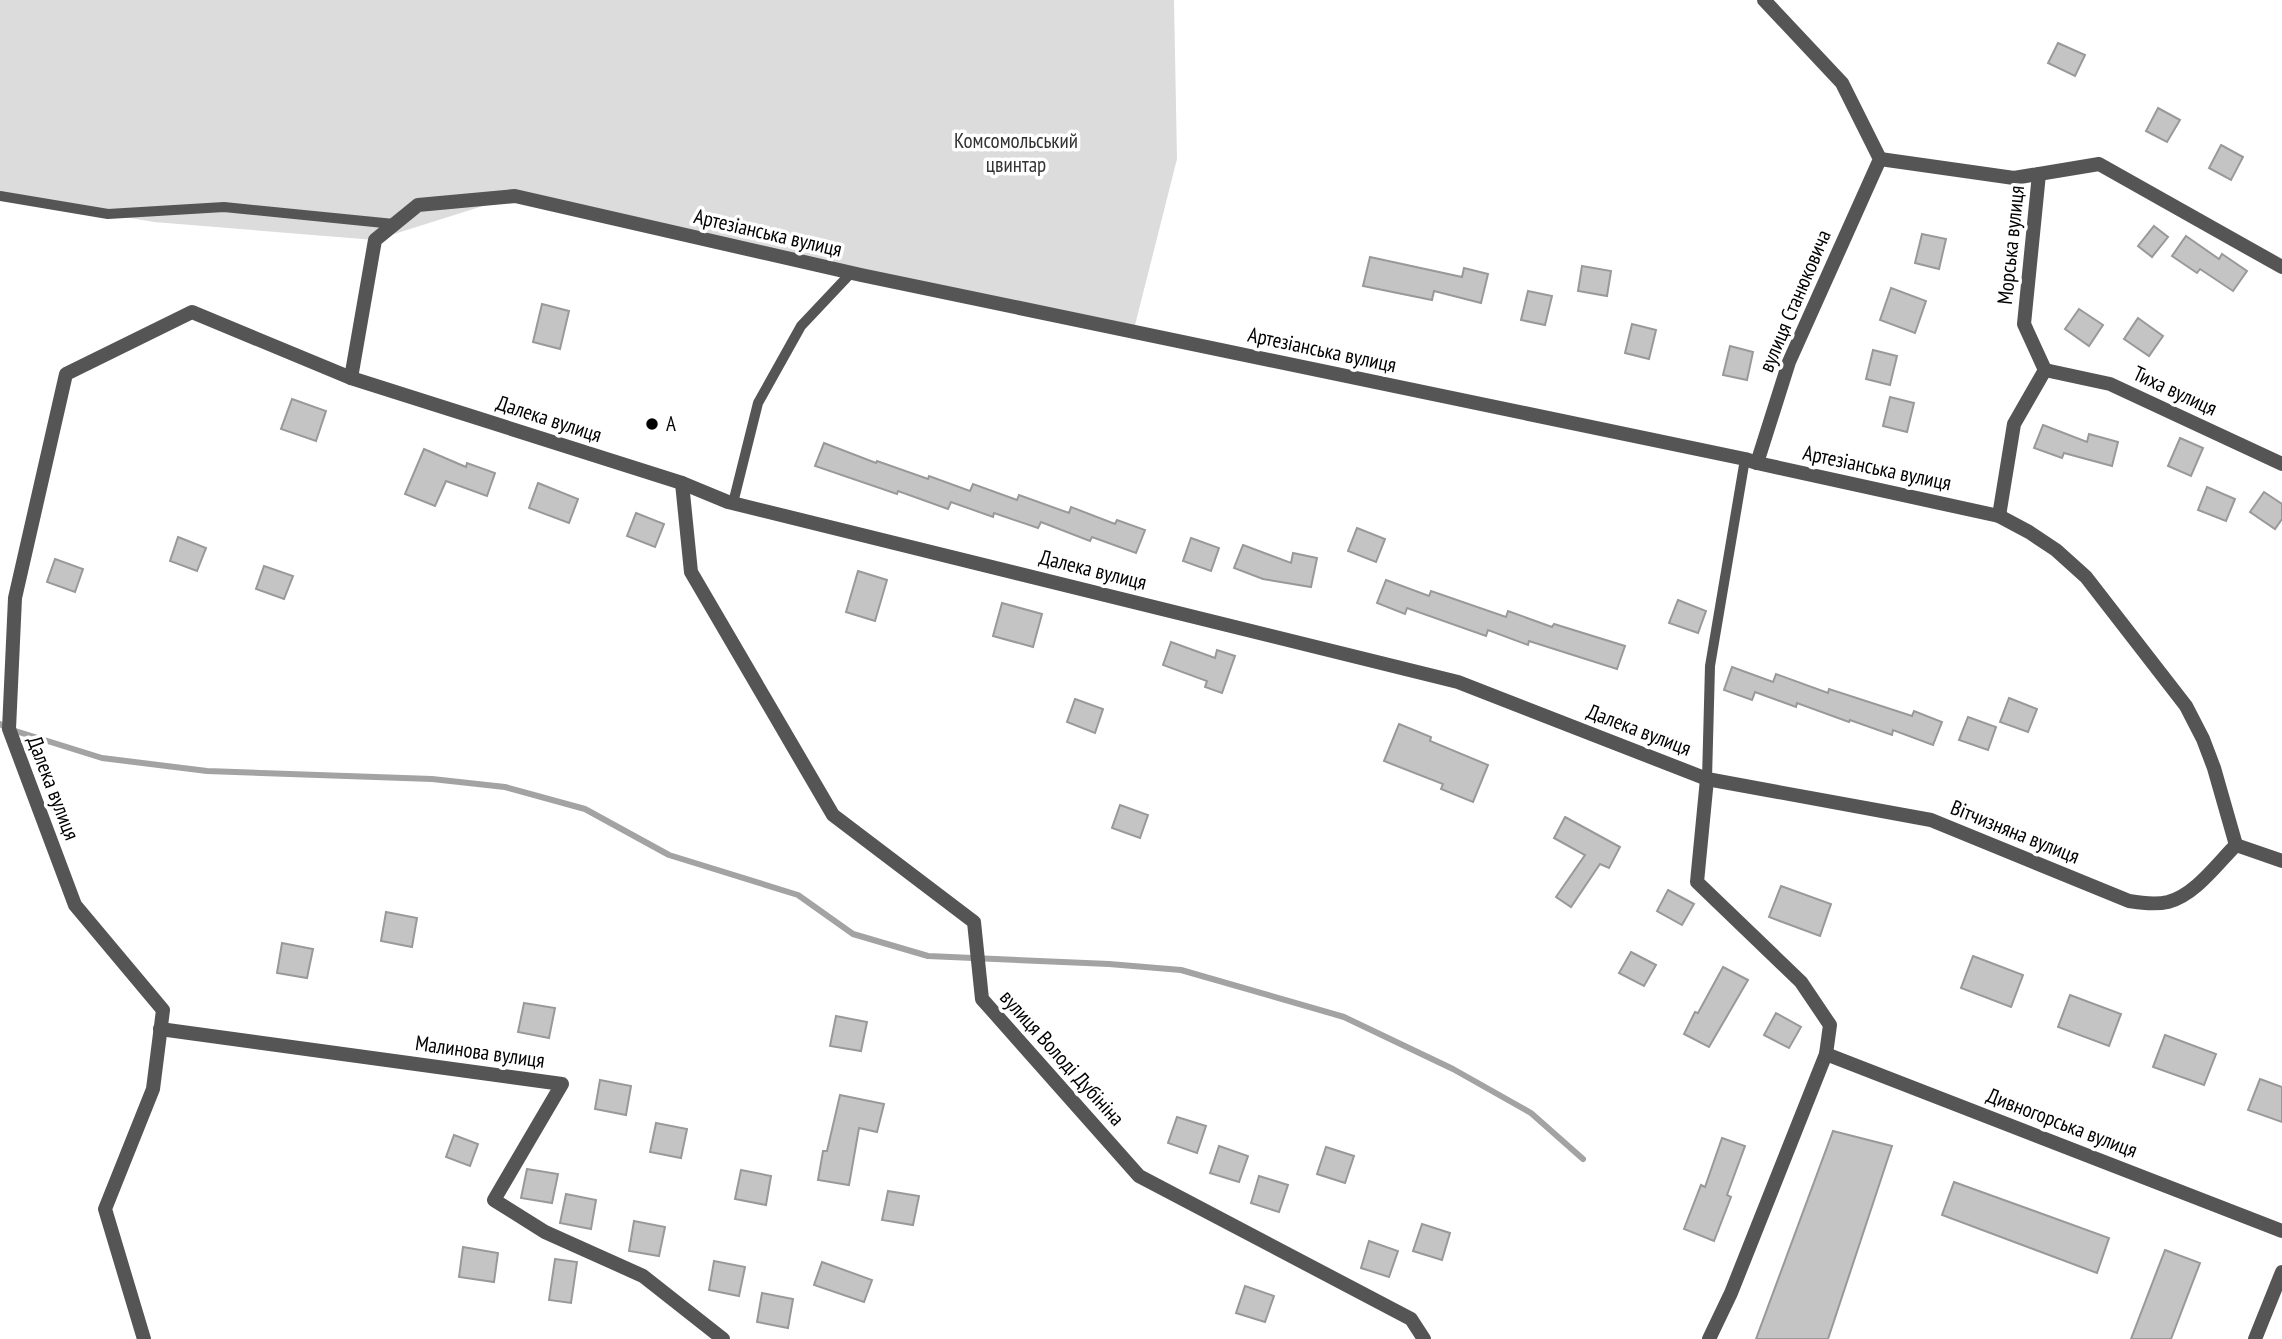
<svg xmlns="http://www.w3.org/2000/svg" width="2282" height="1339" viewBox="0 0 2282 1339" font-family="'PT Sans Narrow',sans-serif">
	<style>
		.green { fill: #dcdcdc }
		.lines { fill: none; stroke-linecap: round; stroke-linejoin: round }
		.stream { stroke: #a3a3a3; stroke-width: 6 }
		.building { fill: #c4c4c4; stroke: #999; stroke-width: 2 }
		.service { stroke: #555; stroke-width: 10 }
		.minor { stroke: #555; stroke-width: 14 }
		.poi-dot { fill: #000; stroke: #fff; stroke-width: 2.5 }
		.labels { text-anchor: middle; stroke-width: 7; stroke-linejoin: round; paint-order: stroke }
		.park-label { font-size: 21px; fill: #333; stroke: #fff }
		.street-label { font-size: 21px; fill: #000; stroke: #fff }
		.poi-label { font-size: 21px; fill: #000; stroke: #fff; text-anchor: start }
	</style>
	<rect width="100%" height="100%" fill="#fff"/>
	<path class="green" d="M0 0H1174L1177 159 1133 333 515 196 375 240 154 222 0 196Z"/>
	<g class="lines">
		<path class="stream" d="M0 724 9 729 102 758 207 771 432 779 505 787 585 809 669 855 798 895 853 934 928 956 1109 964 1181 970 1344 1017 1453 1069 1531 1113 1583 1159"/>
	</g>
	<g class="building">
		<path d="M2058 43 2085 55 2075 76 2048 63Z"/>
		<path d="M2158 108 2180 120 2167 142 2146 131Z"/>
		<path d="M2221 145 2243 157 2231 180 2209 168Z"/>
		<path d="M2154 226 2168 237 2152 257 2138 246Z"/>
		<path d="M1922 234 1946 239 1939 269 1915 263Z"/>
		<path d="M2186 236 2219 259 2222 254 2247 271 2233 291 2200 269 2197 273 2172 256Z"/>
		<path d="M1370 257 1462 277 1464 268 1488 274 1481 303 1434 291 1432 300 1363 286Z"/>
		<path d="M1582 266 1611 271 1607 296 1578 291Z"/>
		<path d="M1891 288 1926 301 1915 333 1880 320Z"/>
		<path d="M1528 291 1552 296 1545 325 1521 320Z"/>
		<path d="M542 304 569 311 560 349 533 342Z"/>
		<path d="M2079 309 2103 325 2089 346 2065 329Z"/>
		<path d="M2138 318 2163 336 2149 356 2124 339Z"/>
		<path d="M1632 324 1656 330 1649 359 1625 353Z"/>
		<path d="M1730 346 1753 352 1747 380 1723 375Z"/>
		<path d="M1873 350 1897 356 1890 385 1866 379Z"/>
		<path d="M1890 397 1914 403 1907 432 1883 426Z"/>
		<path d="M292 399 326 411 316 441 281 429Z"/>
		<path d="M2043 425 2087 442 2089 434 2118 442 2112 466 2064 453 2062 458 2034 448Z"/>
		<path d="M2180 438 2203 448 2191 476 2168 466Z"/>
		<path d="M824 443 876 463 877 461 928 479 929 476 970 491 973 484 1017 500 1019 495 1069 513 1071 507 1115 524 1117 520 1145 530 1136 553 1092 537 1090 541 1041 522 1038 528 994 513 993 517 951 502 948 509 898 491 897 494 815 466Z"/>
		<path d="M424 449 466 467 467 463 495 473 487 496 446 481 435 506 405 494Z"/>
		<path d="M538 483 578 499 569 523 529 508Z"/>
		<path d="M2207 487 2235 499 2226 521 2198 510Z"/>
		<path d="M2264 492 2282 504V519L2275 529 2250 512Z"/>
		<path d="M636 513 664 524 655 547 627 536Z"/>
		<path d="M1357 528 1385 539 1376 562 1348 551Z"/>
		<path d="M178 537 206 548 197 571 170 561Z"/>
		<path d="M1191 538 1219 548 1211 571 1183 561Z"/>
		<path d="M1243 545 1291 563 1293 553 1317 558 1311 587 1263 579 1234 568Z"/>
		<path d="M55 559 83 569 75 592 47 582Z"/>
		<path d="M264 566 293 576 284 599 256 589Z"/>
		<path d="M858 571 887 580 875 621 846 612Z"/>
		<path d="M1386 580 1429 596 1431 591 1506 617 1508 611 1552 627 1554 624 1625 646 1617 669 1529 641 1528 645 1488 630 1486 636 1407 608 1405 614 1377 603Z"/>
		<path d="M1678 600 1706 611 1698 633 1669 623Z"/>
		<path d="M1002 603 1042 614 1033 647 993 636Z"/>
		<path d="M1171 642 1215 658 1217 650 1235 656 1222 693 1205 687 1207 681 1163 665Z"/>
		<path d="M1732 667 1773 682 1776 674 1828 693 1829 689 1912 716 1914 711 1942 722 1933 745 1893 730 1892 735 1850 720 1849 722 1797 703 1796 707 1755 692 1752 700 1724 690Z"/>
		<path d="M2009 698 2037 709 2028 732 2000 722Z"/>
		<path d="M1075 699 1103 709 1095 733 1067 722Z"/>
		<path d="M1968 717 1996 727 1988 750 1959 740Z"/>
		<path d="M1399 724 1431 737 1430 741 1488 765 1473 802 1441 789 1443 784 1384 761Z"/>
		<path d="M1120 805 1148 815 1140 838 1112 828Z"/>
		<path d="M1565 817 1620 847 1609 868 1600 864 1571 907 1556 897 1585 855 1554 838Z"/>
		<path d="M1781 886 1831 904 1820 936 1769 917Z"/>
		<path d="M1668 890 1694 904 1682 925 1657 911Z"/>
		<path d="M386 912 417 918 412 947 381 941Z"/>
		<path d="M282 943 313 949 307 978 277 973Z"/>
		<path d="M1631 952 1656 965 1644 986 1619 973Z"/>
		<path d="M1973 956 2023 975 2011 1007 1961 988Z"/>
		<path d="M1723 967 1748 980 1709 1047 1684 1034 1695 1012 1698 1013Z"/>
		<path d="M2070 995 2121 1014 2109 1046 2058 1027Z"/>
		<path d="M524 1003 555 1008 549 1038 518 1032Z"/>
		<path d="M1776 1013 1801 1027 1789 1048 1764 1035Z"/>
		<path d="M836 1016 867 1022 861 1051 830 1046Z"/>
		<path d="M2165 1035 2216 1054 2204 1085 2153 1067Z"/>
		<path d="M2260 1079 2282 1087V1122L2248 1110Z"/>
		<path d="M600 1080 631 1086 626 1115 595 1109Z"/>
		<path d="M840 1095 884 1104 877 1132 859 1128 849 1185 818 1180 823 1151H827Z"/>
		<path d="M1177 1117 1206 1126 1197 1153 1168 1143Z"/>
		<path d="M656 1123 687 1129 681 1158 650 1152Z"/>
		<path d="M1833 1131 1892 1146 1828 1339H1756Z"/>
		<path d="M454 1135 478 1144 470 1166 446 1157Z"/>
		<path d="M1722 1138 1745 1146 1727 1195 1731 1197 1714 1241 1684 1229 1701 1185 1705 1187Z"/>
		<path d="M1219 1146 1248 1156 1239 1182 1210 1173Z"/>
		<path d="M1326 1147 1354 1156 1345 1183 1317 1174Z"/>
		<path d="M527 1169 558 1174 552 1203 521 1198Z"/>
		<path d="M741 1170 771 1176 766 1205 735 1199Z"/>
		<path d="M1259 1176 1288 1185 1279 1212 1251 1203Z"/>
		<path d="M1954 1182 2109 1238 2097 1273 1942 1215Z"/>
		<path d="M888 1191 919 1196 913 1225 882 1220Z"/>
		<path d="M566 1194 596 1200 591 1229 560 1223Z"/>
		<path d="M634 1221 665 1227 659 1256 629 1251Z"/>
		<path d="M1422 1224 1450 1233 1442 1260 1413 1251Z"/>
		<path d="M1369 1241 1398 1251 1389 1277 1361 1268Z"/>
		<path d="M463 1247 498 1253 494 1282 459 1277Z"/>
		<path d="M2165 1250 2200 1263 2171 1339H2131Z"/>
		<path d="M555 1259 577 1262 571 1303 549 1300Z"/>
		<path d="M714 1261 745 1267 739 1296 709 1290Z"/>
		<path d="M822 1262 872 1280 864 1302 814 1285Z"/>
		<path d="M1245 1286 1274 1296 1265 1322 1236 1313Z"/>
		<path d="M762 1293 793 1299 788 1328 757 1322Z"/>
	</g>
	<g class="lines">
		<g class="service">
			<path d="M0 196 108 214 224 207 394 224"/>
			<path d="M733 503 758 403 801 326 851 273"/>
			<path d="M1707 779 1710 666 1745 459"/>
		</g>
		<g class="minor">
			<path d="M1880 159 2014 178 2099 164 2282 267"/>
			<path d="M2039 174 2024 324 2045 370"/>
			<path d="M2045 370 2110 384 2282 464"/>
			<path d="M351 378 375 240 418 205 515 196 861 275 1745 459 1757 463 1999 516 2029 532 2056 550 2086 577 2186 706 2203 739 2214 768 2236 845"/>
			<path d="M1757 463 1789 362 1880 159 1842 83 1764 0"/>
			<path d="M682 483 691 572 833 815 974 922 982 999 1139 1176 1411 1319 1424 1339"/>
			<path d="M1999 516 2014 424 2045 370"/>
			<path d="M1707 779 1697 882 1801 982 1830 1025 1826 1054 1731 1293 1709 1339"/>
			<path d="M2236 845 2282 861"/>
			<path d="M160 1029 562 1084 494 1200 545 1232 643 1276 723 1339"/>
			<path d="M1826 1054 2282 1231"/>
			<path d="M144 1339 105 1209 153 1089 163 1010 75 905 9 729 15 598 66 374 192 312 351 378 682 483 728 502 1458 682 1707 779 1931 820 2129 901C2141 903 2155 905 2168 902 2195 895 2217 864 2236 845"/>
			<path d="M2255 1339 2282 1272"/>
		</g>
	</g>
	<circle class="poi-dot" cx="652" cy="424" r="7"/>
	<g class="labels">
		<g class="park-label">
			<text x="1016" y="148">Комсомольський<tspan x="1016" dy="24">цвинтар</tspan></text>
		</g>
		<g class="street-label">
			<text transform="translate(768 233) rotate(13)" y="7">Артезіанська вулиця</text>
			<text transform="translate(2011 245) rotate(-84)" y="7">Морська вулиця</text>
			<text transform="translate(1795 301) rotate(-67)" y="7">вулиця Станюковича</text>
			<text transform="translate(1322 350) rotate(12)" y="7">Артезіанська вулиця</text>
			<text transform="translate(2175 391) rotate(25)" y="7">Тиха вулиця</text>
			<text transform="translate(549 419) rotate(18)" y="7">Далека вулиця</text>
			<text transform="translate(1877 468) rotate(12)" y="7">Артезіанська вулиця</text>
			<text transform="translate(1093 570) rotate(14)" y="7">Далека вулиця</text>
			<text transform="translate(1639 730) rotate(21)" y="7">Далека вулиця</text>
			<text transform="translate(53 788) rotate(69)" y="7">Далека вулиця</text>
			<text transform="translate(2015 832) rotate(22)" y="7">Вітчизняна вулиця</text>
			<text transform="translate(480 1052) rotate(8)" y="7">Малинова вулиця</text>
			<text transform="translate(1062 1058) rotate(48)" y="7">вулиця Володі Дубініна</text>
			<text transform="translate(2062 1123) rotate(21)" y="7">Дивногорська вулиця</text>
		</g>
		<g class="poi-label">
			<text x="666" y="431">А</text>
		</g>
	</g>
</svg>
